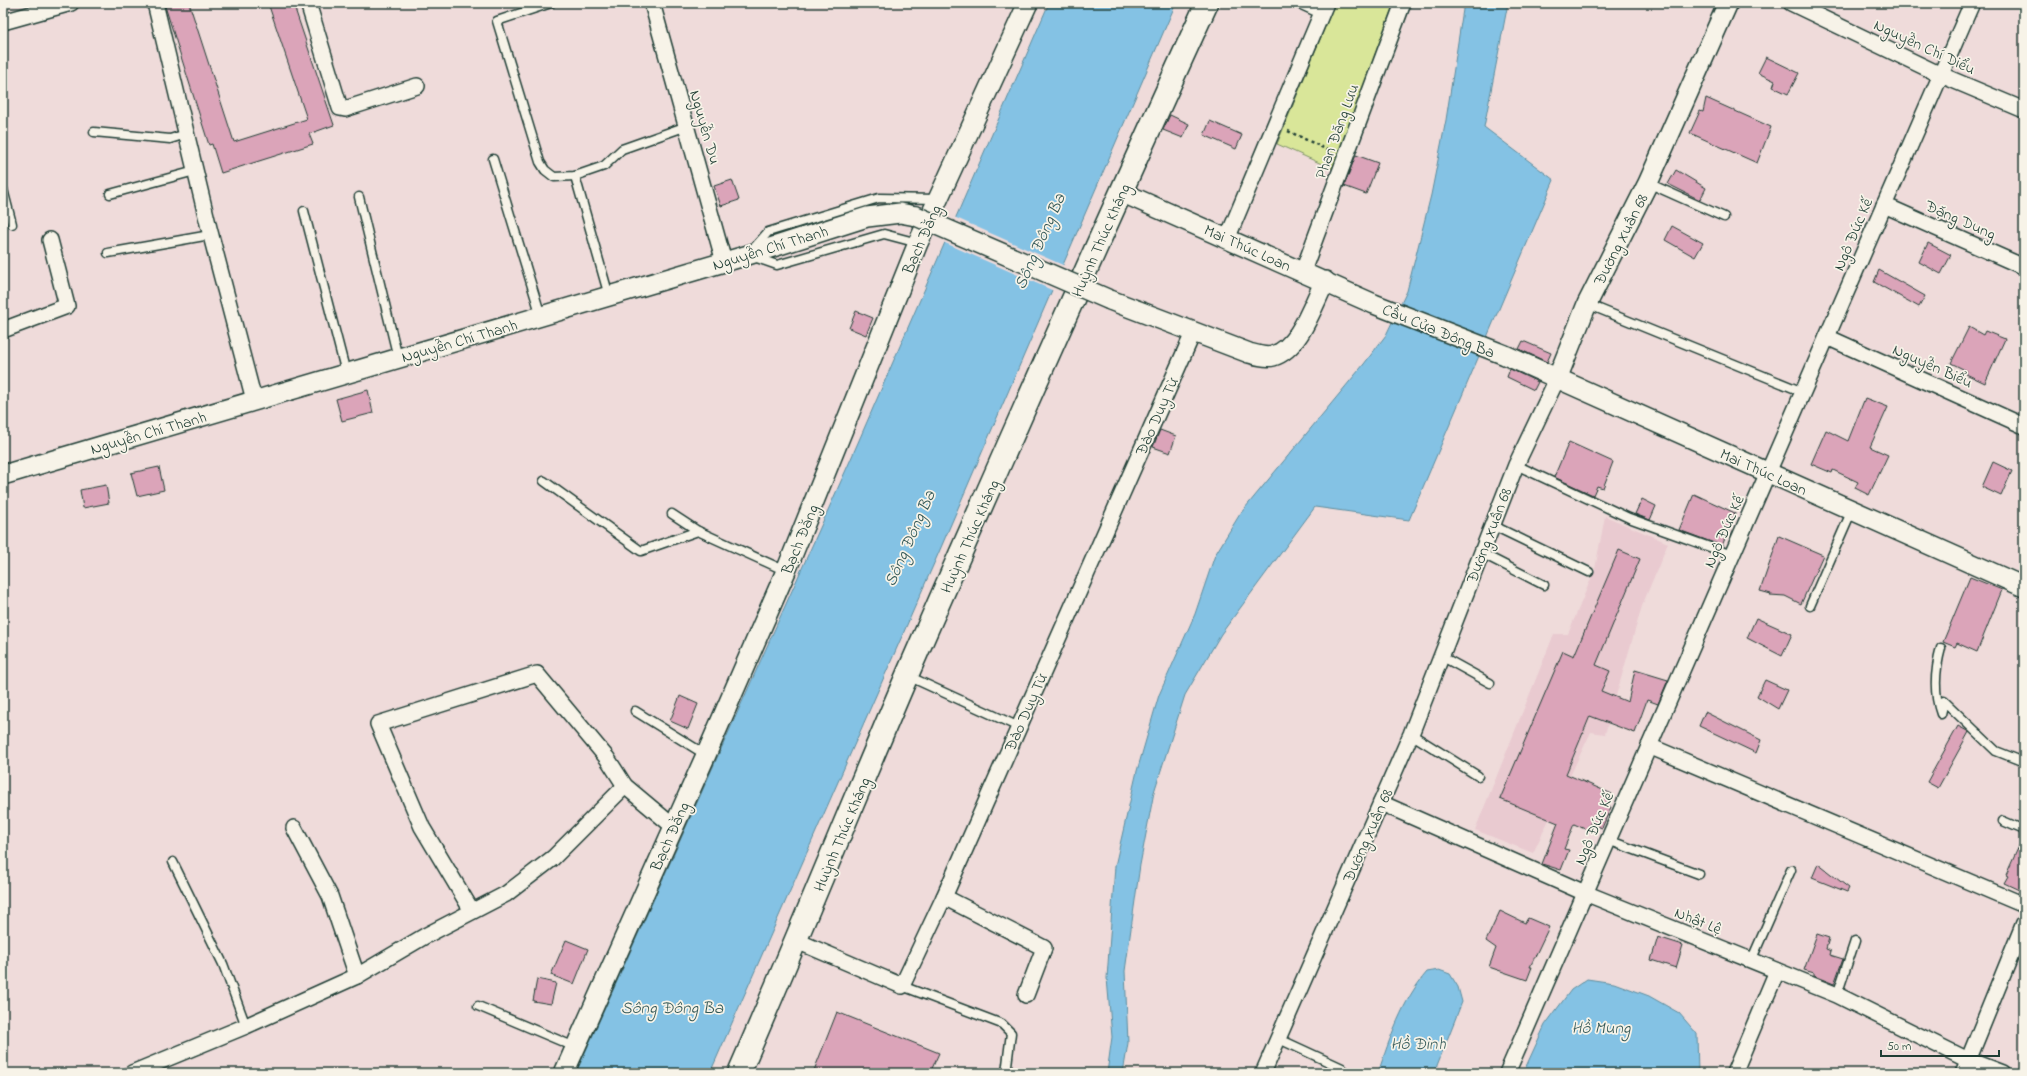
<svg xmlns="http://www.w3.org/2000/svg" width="2027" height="1076" viewBox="0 0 2027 1076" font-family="'Indie Flower',sans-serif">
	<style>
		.built { fill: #e9cad0 }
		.green { fill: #d9e699; stroke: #7c9266 }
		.water { fill: #84c2e4; stroke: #5c8d9e }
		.pier { fill: #efdbda }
		.building { fill: #dba4b9; stroke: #1f3d34 }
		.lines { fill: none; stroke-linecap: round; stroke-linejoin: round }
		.service-casing { stroke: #1f3d34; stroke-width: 11 }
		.minor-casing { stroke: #1f3d34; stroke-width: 18 }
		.tertiary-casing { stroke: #1f3d34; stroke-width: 22 }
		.secondary-casing { stroke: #1f3d34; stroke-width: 25 }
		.path { stroke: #1f3d34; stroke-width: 2.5; stroke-dasharray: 3 3; stroke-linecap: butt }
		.service { stroke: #f7f3e8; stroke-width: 8 }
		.minor { stroke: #f7f3e8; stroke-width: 15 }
		.tertiary { stroke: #f7f3e8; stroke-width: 19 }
		.secondary { stroke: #f7f3e8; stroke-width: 22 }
		.tertiary-bridge-casing { stroke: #1f3d34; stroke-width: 22; stroke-linecap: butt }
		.tertiary-bridge { stroke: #f7f3e8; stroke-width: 19 }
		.labels { text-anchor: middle; stroke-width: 3.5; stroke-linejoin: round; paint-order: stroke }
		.street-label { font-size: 16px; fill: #1f3d34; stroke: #f7f3e8 }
		.water-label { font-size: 17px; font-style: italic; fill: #335857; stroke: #f7f3e8 }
	</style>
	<rect width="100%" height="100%" fill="#efdbda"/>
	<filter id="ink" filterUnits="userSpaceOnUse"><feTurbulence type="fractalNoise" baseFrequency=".025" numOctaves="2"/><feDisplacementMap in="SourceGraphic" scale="8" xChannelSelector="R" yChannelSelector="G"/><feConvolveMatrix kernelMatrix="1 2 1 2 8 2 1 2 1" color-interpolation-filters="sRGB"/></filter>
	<g filter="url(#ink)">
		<path class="built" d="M1605 516 1668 543 1642 606 1605 734 1591 732 1533 853 1475 830 1554 634H1568L1595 569Z"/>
		<path class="green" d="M1335 3H1394L1333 169 1277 144Z"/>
		<g class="water">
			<path d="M1049 3H1176L939 552 710 1073H576L850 461Z"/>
			<path d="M1464 3H1508L1484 127 1554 180 1409 520 1315 507 1221 634 1185 695 1154 792 1140 865 1125 971 1128 1043 1123 1073H1107L1112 1037 1107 978 1115 866 1137 771 1159 695 1195 614 1215 555 1240 514 1364 364 1386 335 1407 291 1431 195 1446 120Z"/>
			<path d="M1439 970 1450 974 1458 987 1462 1002 1434 1073H1378C1390 1038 1402 1001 1427 972Z"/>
			<path d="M1587 979 1614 983 1649 996 1679 1013 1697 1034 1698 1073H1523L1545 1025 1571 990Z"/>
		</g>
		<path class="pier" d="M954 217 1065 266 1054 291 943 242Z"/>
		<g class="building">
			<path d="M164 3H189L234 142 307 119 268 3H293L334 125 309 134 313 144 221 173 212 144 209 145Z"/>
			<path d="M1766 57 1799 73 1788 94 1773 87 1775 81 1758 73Z"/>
			<path d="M1706 98 1771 127 1757 163 1690 133 1700 111 1703 112Z"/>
			<path d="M1170 115 1189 124 1183 138 1163 130Z"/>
			<path d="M1210 121 1242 135 1236 149 1204 135Z"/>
			<path d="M1356 155 1378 163 1366 194 1344 186Z"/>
			<path d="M1676 170 1706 188 1700 200 1668 184Z"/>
			<path d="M732 180 739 200 721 206 714 186Z"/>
			<path d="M1672 226 1703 243 1695 257 1665 240Z"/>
			<path d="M1928 243 1951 255 1941 274 1919 262Z"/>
			<path d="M1879 270 1925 296 1919 307 1874 282Z"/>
			<path d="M856 311 873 318 866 335 849 328Z"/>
			<path d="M1969 327 1983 335 1985 331 2005 339 1985 383 1966 374 1967 371 1951 363Z"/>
			<path d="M1523 341 1551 353 1547 362 1519 349Z"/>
			<path d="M1510 369 1538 382 1534 390 1507 377Z"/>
			<path d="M368 390 373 413 342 421 336 399Z"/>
			<path d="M1865 398 1888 407 1870 447 1888 455 1869 495 1855 488 1858 482 1833 470 1832 473 1811 464 1826 430 1848 441Z"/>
			<path d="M1160 430 1176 436 1170 453 1153 447Z"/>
			<path d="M1569 442 1613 462 1603 488 1597 486 1593 495 1554 477Z"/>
			<path d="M1993 462 2012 471 2001 496 1982 487Z"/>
			<path d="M159 467 164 490 137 496 131 473Z"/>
			<path d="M106 485 109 503 83 508 80 490Z"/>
			<path d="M1694 494 1735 513 1722 546 1679 530Z"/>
			<path d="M1642 499 1656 506 1650 520 1635 514Z"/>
			<path d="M1779 536 1823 555 1801 604 1785 596 1770 595 1771 594 1760 591Z"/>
			<path d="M1619 550 1640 559 1596 665 1610 671 1601 691 1628 702 1635 670 1668 680 1658 704 1647 700 1635 733 1590 716 1566 774 1612 794 1607 805 1611 807 1602 828 1590 823 1587 830 1574 824 1564 849 1569 850 1561 870 1542 864 1558 823 1500 799 1563 651 1574 656Z"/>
			<path d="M1970 577 2002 590 1977 652 1957 643 1955 647 1943 642Z"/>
			<path d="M1756 618 1792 634 1782 656 1747 638Z"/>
			<path d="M1765 680 1787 690 1778 709 1757 696Z"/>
			<path d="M680 696 698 704 688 729 670 721Z"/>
			<path d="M1705 712 1761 740 1756 753 1699 726Z"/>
			<path d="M1958 726 1969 732 1938 788 1927 782Z"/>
			<path d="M2024 835V879L2019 890 2004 883 2008 876 2006 875Z"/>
			<path d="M1818 864 1849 888 1847 892 1812 878Z"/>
			<path d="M1500 911 1525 923 1528 918 1549 927 1530 967H1532L1527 980 1489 967 1496 948 1486 941Z"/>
			<path d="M1817 934 1829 938 1826 949 1831 951 1830 955 1843 959 1834 984 1814 976V973L1804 970Z"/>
			<path d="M1658 937 1683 945 1676 968 1651 960Z"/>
			<path d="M566 940 588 949 574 984 551 975Z"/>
			<path d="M537 979 556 983 551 1004 533 1001Z"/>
			<path d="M837 1012 939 1053 930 1073H813Z"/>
		</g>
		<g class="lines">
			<defs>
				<g id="service">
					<path d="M551 3 497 21 540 162 545 170 554 177 575 176 604 166 622 149 687 126"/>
					<path d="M1297 3 1321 14"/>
					<path d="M94 132 170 139 186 134"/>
					<path d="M493 159 541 316"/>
					<path d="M575 176 609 296"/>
					<path d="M1648 183 1724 217"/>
					<path d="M3 189 12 224"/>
					<path d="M110 194 195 171"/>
					<path d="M359 197 398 358"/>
					<path d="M304 211 346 373"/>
					<path d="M754 248 768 232 879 198 938 199"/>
					<path d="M108 253 210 235"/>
					<path d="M754 257 777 265 884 234 918 243"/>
					<path d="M1587 304 1803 392"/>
					<path d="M1516 465 1629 518 1732 555"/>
					<path d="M544 481 641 551 698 531"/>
					<path d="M672 514 698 531 786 571"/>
					<path d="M1492 525 1589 572"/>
					<path d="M1481 553 1544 585"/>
					<path d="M1810 606 1852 510"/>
					<path d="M1941 648C1935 670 1933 692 1941 714L1944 701 1996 751 2024 762"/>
					<path d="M1441 656 1490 683"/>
					<path d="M908 676 1019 727"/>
					<path d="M635 711 706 755"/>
					<path d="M1411 734 1478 776"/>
					<path d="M2003 821 2024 830"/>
					<path d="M1608 840 1699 874"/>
					<path d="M173 862 223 964 246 1026"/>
					<path d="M1751 961 1791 870"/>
					<path d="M902 986 1002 1024 1011 1033 1006 1073"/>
					<path d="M1837 995 1855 941"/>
					<path d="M478 1006 575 1047"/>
					<path d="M1277 1038 1342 1068"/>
				</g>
				<g id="minor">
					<path d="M155 3 209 228 254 400"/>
					<path d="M308 3 340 108 345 109 417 86"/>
					<path d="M652 3 724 262"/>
					<path d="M1791 3 1941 75 2024 110"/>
					<path d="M3 22 71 3"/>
					<path d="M1884 205 2024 267"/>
					<path d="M1227 239 1326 3"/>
					<path d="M1303 271 1403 3"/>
					<path d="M3 330 67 306 50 240"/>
					<path d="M1827 337 2024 426"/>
					<path d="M1649 746 2024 905"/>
					<path d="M1381 803 1585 893 1837 995 1968 1060 2002 1073"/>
					<path d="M294 828 330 896 357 976"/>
					<path d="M944 897 1044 948 1026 995"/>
					<path d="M472 911 422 827 378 724 537 674 607 758 625 786 674 827"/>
					<path d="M797 941 902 986 944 897 1193 333"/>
					<path d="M132 1073 246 1026 357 976 425 936 506 894 553 858 625 786"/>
					<path d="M1263 1073 1411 734 1516 465 1557 379"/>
					<path d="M1507 1073 1972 3"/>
					<path d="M1734 1073 1777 971"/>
					<path d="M1963 1073 2024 923"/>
				</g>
				<g id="tertiary">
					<path d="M1121 192 1374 304 1505 355 2024 587"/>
					<path d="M1110 300 1249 353C1256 355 1266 358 1273 356 1300 348 1313 304 1325 281"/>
					<path d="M1557 379 1587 304 1648 183 1728 3"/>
					<path d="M3 475 748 255 867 217 900 213 916 216"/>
					<path d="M564 1073 706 755 786 571 918 243 1028 3"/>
				</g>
				<path id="secondary" d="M739 1073C797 940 851 806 908 673 1006 449 1105 225 1207 3"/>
			</defs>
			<use href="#service" class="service-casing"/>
			<use href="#minor" class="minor-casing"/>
			<use href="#tertiary" class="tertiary-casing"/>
			<use href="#secondary" class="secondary-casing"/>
			<path class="path" d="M1288 131 1332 152"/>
			<use href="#service" class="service"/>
			<use href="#minor" class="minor"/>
			<use href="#tertiary" class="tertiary"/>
			<use href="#secondary" class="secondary"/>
			<defs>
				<path id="tertiary-bridge" d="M916 216 1110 300"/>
			</defs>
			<use href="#tertiary-bridge" class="tertiary-bridge-casing"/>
			<use href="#tertiary-bridge" class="tertiary-bridge"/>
		</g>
	</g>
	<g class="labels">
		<g class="street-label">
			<text transform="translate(1925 46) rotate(25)" y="6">Nguyễn Chí Diểu</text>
			<text transform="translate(706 127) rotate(74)" y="6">Nguyễn Du</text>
			<text transform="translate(1336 131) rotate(-70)" y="6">Phan Đăng Lưu</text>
			<text transform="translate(1961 219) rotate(24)" y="6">Đặng Dung</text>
			<text transform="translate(1852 234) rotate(-67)" y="6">Ngô Đức Kế</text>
			<text transform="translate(921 239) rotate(-66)" y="6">Bạch Đằng</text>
			<text transform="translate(1620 239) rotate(-63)" y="6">Đường Xuân 68</text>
			<text transform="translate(1100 240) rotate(-66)" y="6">Huỳnh Thúc Kháng</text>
			<text transform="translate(770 247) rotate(-17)" y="6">Nguyễn Chí Thanh</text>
			<text transform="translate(1248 247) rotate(24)" y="6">Mai Thúc Loan</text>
			<text transform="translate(1439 330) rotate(22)" y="6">Cầu Cửa Đông Ba</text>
			<text transform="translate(459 340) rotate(-16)" y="6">Nguyễn Chí Thanh</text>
			<text transform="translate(1933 365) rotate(24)" y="6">Nguyễn Biểu</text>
			<text transform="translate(1156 416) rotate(-66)" y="6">Đào Duy Từ</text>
			<text transform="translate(148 432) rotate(-16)" y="6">Nguyễn Chí Thanh</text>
			<text transform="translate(1764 471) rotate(24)" y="6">Mai Thúc Loan</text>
			<text transform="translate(1723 531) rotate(-66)" y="6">Ngô Đức Kế</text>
			<text transform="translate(1488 535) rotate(-69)" y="6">Đường Xuân 68</text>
			<text transform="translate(969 536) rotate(-66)" y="6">Huỳnh Thúc Kháng</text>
			<text transform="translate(799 539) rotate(-68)" y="6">Bạch Đằng</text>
			<text transform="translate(1025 712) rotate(-66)" y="6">Đào Duy Từ</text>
			<text transform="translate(1593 828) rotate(-67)" y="6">Ngô Đức Kế</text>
			<text transform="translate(841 834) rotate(-67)" y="6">Huỳnh Thúc Kháng</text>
			<text transform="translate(1367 835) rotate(-66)" y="6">Đường Xuân 68</text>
			<text transform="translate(669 836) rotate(-66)" y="6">Bạch Đằng</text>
			<text transform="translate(1699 920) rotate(22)" y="6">Nhật Lệ</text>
		</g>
		<g class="water-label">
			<text transform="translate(1039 241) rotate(-66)" y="6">Sông Đông Ba</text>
			<text transform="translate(909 538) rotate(-66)" y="6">Sông Đông Ba</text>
			<text x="672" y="1013">Sông Đông Ba</text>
			<text x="1601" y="1033">Hồ Mung</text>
			<text x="1418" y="1049">Hồ Đình</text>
		</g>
	</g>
	<rect width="2027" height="1076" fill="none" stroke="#f7f3e8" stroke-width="16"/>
	<rect x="8" y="8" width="2011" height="1060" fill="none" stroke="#1f3d34" stroke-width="1.5" filter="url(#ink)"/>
	<path d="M1881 1050v6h118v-6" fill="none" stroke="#1f3d34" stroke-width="2"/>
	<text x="1887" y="1050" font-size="12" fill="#1f3d34" stroke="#f7f3e8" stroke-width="3" paint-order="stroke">50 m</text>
</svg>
